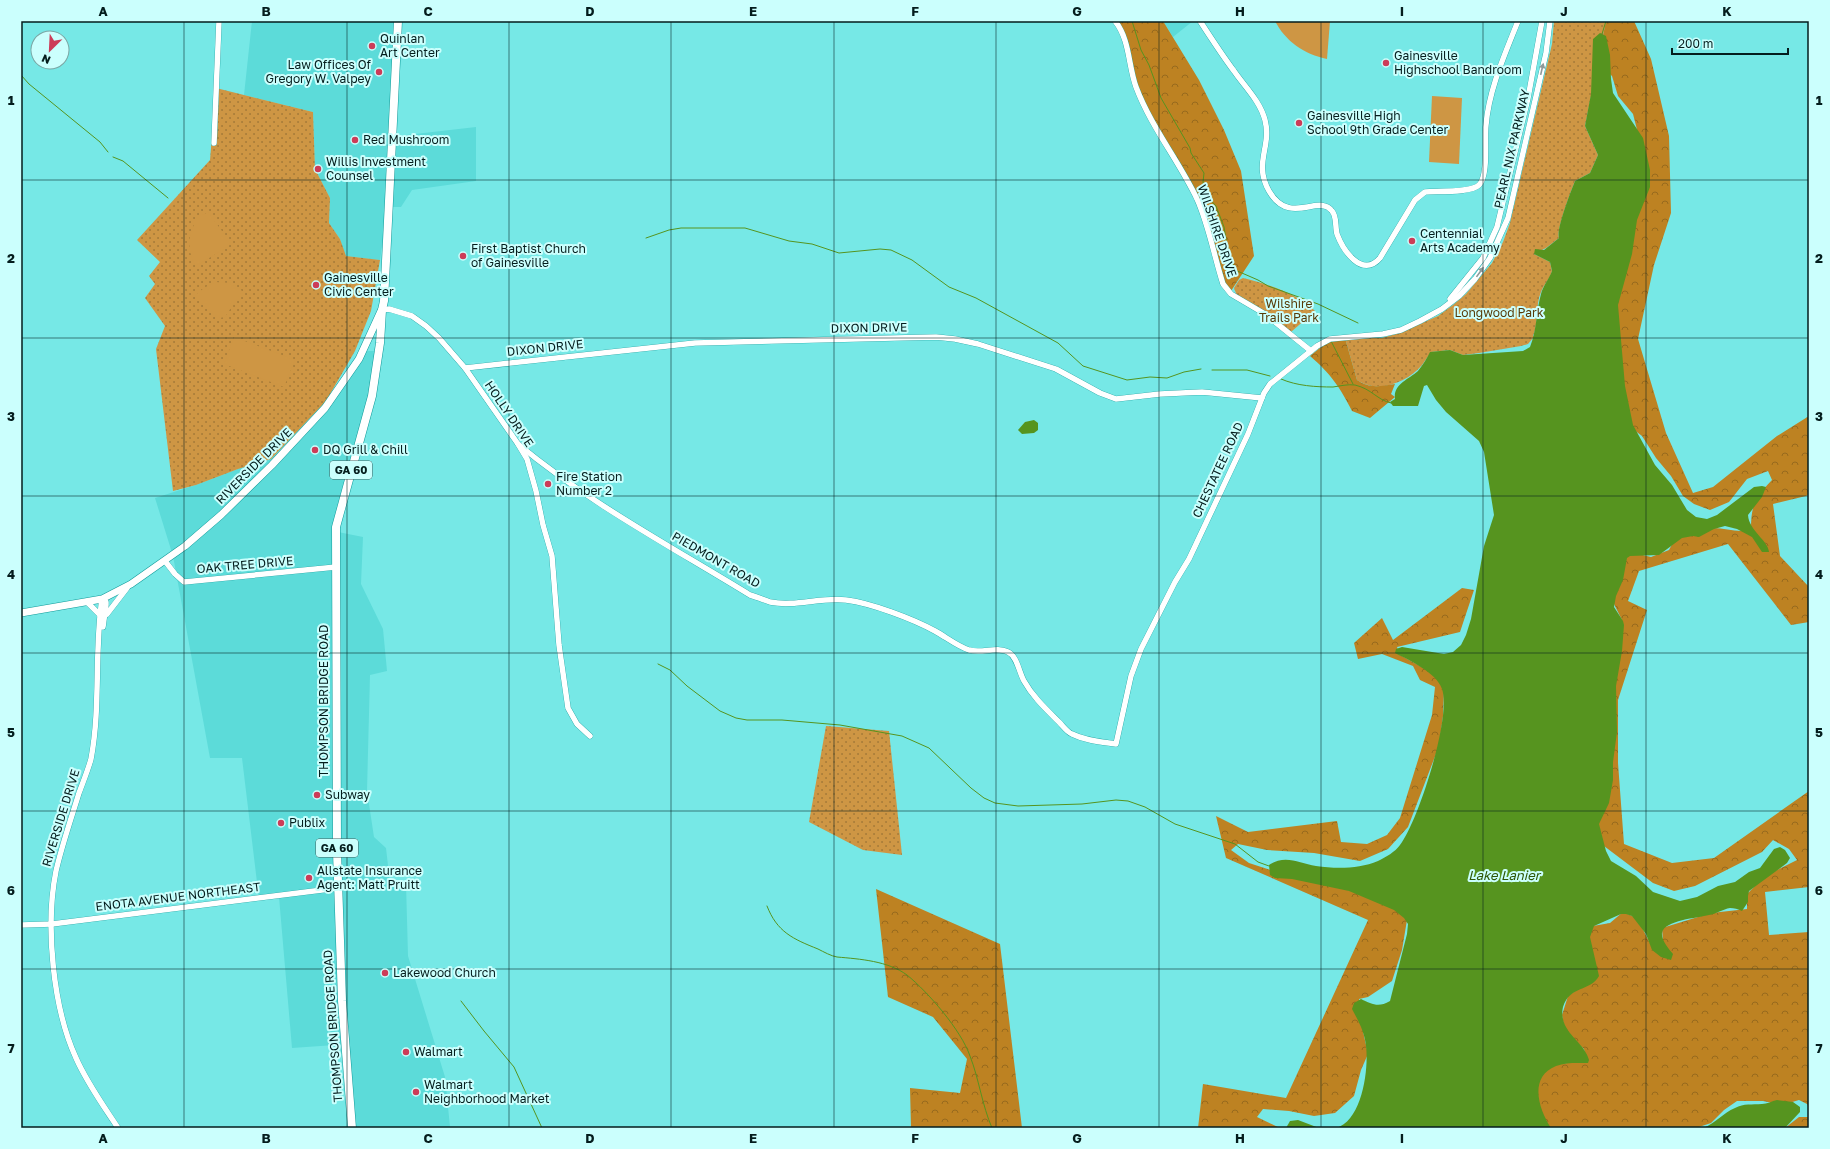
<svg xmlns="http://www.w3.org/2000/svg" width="1830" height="1149" viewBox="0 0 1830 1149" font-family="'Golos Text',sans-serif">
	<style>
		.built { fill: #5cdbd9 }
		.green { fill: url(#green-dots) }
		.forest { fill: url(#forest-crowns) }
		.pitch { fill: #ce9644 }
		.water { fill: #56941f }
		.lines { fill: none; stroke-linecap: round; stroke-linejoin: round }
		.stream { stroke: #56941f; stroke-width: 1 }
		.minor-casing { stroke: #0f9a99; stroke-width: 6 }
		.major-casing { stroke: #0f9a99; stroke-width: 8 }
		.highway-casing { stroke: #0f9a99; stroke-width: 9 }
		.minor { stroke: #fff; stroke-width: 5.5 }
		.major { stroke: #fff; stroke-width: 7 }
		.highway { stroke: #fff; stroke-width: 8 }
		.oneway { fill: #8e9999 }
		.grid { fill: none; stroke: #041d1d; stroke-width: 1; stroke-opacity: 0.55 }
		.poi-dot { fill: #cc3c58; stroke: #cbfffd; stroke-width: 1.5 }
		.labels { text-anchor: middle; stroke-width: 4; stroke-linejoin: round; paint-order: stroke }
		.shield { fill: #cbfffd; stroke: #406160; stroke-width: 1 }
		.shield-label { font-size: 11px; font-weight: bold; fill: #041d1d }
		.poi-label { font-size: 12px; fill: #041d1d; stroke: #cbfffd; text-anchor: start }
		.street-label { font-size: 12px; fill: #041d1d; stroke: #cbfffd }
		.park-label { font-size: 12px; fill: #583a07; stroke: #cbfffd }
		.water-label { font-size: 13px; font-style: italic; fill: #2e5606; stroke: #cbfffd }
		.neatline { fill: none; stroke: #041d1d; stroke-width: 1.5 }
		.grid-label { font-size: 13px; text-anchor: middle; font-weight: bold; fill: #041d1d }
	</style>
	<defs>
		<pattern id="green-dots" width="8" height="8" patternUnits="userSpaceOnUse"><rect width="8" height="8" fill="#ce9644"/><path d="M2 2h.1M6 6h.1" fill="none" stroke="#a57a38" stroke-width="1.8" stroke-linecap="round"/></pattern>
		<pattern id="forest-crowns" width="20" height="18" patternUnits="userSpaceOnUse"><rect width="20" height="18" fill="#bd8222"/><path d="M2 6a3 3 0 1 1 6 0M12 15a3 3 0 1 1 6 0" fill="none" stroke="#976a1d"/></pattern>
	</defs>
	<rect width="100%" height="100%" fill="#76e8e6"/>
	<g class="built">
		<path d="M252 21H394L389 137 476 127V181L412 190 401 207H388L380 260 345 256 340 239 329 223 330 198 315 169 313 112 244 95Z"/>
		<path d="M1163 21H1193L1173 37Z"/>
		<path d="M359 351H378L338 532 363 537 361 584 383 629 387 671 370 675 367 791 374 837 386 848 390 883H406L408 956 445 1077 450 1127 354 1128 349 1044 292 1048 279 897 259 899 242 758H210L173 556 155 498 196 485 238 469 326 401Z"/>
	</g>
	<g class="green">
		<path d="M1554 21H1606L1585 126 1598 155 1590 173 1575 181C1571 191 1556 230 1559 238L1546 248 1534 254 1550 262 1552 271C1550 279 1544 284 1541 292 1535 306 1539 322 1533 336L1544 341V342L1533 338 1528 344 1521 346 1479 353 1463 355 1450 350 1431 352C1428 356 1425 361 1422 365 1407 383 1377 394 1357 380L1345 338H1382L1399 333 1438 316 1453 305 1466 294 1492 263 1503 242 1510 223 1552 44Z"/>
		<path d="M216 88 313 112 315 169 330 198 329 223 340 239 346 256 380 260 371 311 355 351 326 401 271 459 238 469 196 485 173 491 156 349 165 326 145 298 155 284 149 276 160 262 137 240 210 160Z"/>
		<path d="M1243 278C1267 284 1297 293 1315 311L1291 332 1237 296 1234 288 1239 280Z"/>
		<path d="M826 726 889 731 902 855 863 850 809 822Z"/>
	</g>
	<g class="forest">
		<path d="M1115 21H1163L1199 80 1224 130 1241 171 1254 256 1229 294 1203 217 1181 167 1140 99 1125 39Z"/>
		<path d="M1606 21H1634L1651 59 1669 136 1671 213 1654 265 1638 339 1666 433 1693 493 1713 487 1777 436 1809 416V494L1806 496 1773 504 1780 556 1809 587V622L1791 625 1728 544 1639 571 1628 601 1647 610 1618 700V763L1624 844 1672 863 1714 858 1809 791V887L1765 892 1769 935 1809 932V1108L1807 1104 1799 1100 1782 1105 1763 1101H1737L1724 1110 1711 1123 1696 1128H1547L1536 1114 1538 1077 1548 1066 1586 1060 1584 1049 1565 1032 1562 1015 1568 996 1582 986 1584 939 1593 926 1610 923 1623 912 1637 918 1651 945 1663 943 1662 928 1711 913 1747 909V894L1765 876 1797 860 1789 849 1773 840 1762 852 1695 886 1674 891 1653 883 1600 843 1595 826 1622 620 1613 602 1626 551 1651 557 1669 550 1679 531C1690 530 1702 528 1714 528 1726 528 1741 534 1751 529 1751 505 1755 498 1772 480L1768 471 1747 479 1729 502 1710 510 1694 504 1683 496 1671 476 1656 458 1642 436 1625 423 1614 334 1618 285 1644 157 1633 114 1618 96 1612 76 1598 63 1591 94Z"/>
		<path d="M1345 338 1357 380C1370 389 1380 386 1395 384L1391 394 1395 397 1370 418 1352 411C1340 387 1330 373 1310 356L1326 343Z"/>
		<path d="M1462 588 1474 590 1460 632 1397 647 1400 655 1438 676 1444 690 1443 716 1439 746 1408 827 1388 849 1360 861 1314 853 1267 850 1238 844 1231 850 1249 863 1283 874 1310 879 1395 904 1407 920 1402 950 1392 981 1368 997 1359 999V1013L1368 1054 1361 1070 1354 1096 1335 1113 1314 1116 1289 1111 1263 1109 1257 1117 1280 1128H1198L1203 1084 1286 1098 1368 920 1226 858 1216 816 1248 832 1337 821 1341 842 1367 844 1387 835 1400 818 1432 715 1435 687 1420 680 1413 666 1382 654 1358 659 1354 643 1382 618 1393 640Z"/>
		<path d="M876 889 1000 944 1022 1128H911L910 1088 960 1093 967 1059 933 1017 888 997Z"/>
		<path d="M1799 1117H1809V1128H1785Z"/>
	</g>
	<g class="pitch">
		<path d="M1275 21H1330L1327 59C1304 54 1286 42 1275 21Z"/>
		<path d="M1432 96 1462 98 1459 164 1429 162Z"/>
		<path d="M208 212 230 242 229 246 196 266C185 250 187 221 208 212Z"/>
		<path d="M215 282 231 283 242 291 225 317 219 318 194 296 204 288Z"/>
		<path d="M234 337 295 360 284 387 224 364Z"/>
	</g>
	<g class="water">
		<path d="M1600 33 1606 36 1610 55 1611 79 1613 93 1643 138 1650 170V187L1637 220 1632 254 1618 305 1625 386 1633 425 1655 465 1672 485 1687 510 1696 517 1707 519 1717 515 1754 487 1762 486 1766 487 1762 497 1748 515C1749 531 1768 540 1769 552H1762L1752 537 1737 529 1725 526 1714 529 1699 537 1693 536 1682 538 1659 555 1630 556 1627 558 1623 580 1616 596 1614 607 1623 621 1624 625 1622 651 1616 686 1617 732 1613 762V780L1609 803 1599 824 1606 851 1611 861 1636 876 1653 892 1680 901 1697 897 1718 886 1735 882 1749 872 1760 868 1774 849 1780 847 1785 850 1790 858 1787 863 1749 891 1748 896V902L1742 911C1738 909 1734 908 1730 908 1723 909 1716 914 1709 915 1698 918 1664 920 1662 933 1661 940 1669 949 1673 954L1671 960 1661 957 1652 950 1646 934 1632 916 1626 914H1621L1594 926 1590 937 1599 976C1590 992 1570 985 1563 1007 1562 1011 1562 1015 1563 1019 1566 1035 1585 1044 1589 1060L1588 1063C1577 1063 1567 1062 1556 1066 1528 1077 1539 1110 1551 1128H1336C1362 1121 1369 1069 1366 1046 1365 1033 1358 1020 1352 1009L1354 1003 1361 999C1372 1004 1378 1008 1390 1001L1407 934 1408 924 1404 918 1394 910 1349 891 1292 879 1275 878 1270 875 1269 865C1285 854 1299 863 1316 866 1336 869 1359 869 1378 861 1386 857 1395 852 1400 845 1418 822 1452 716 1442 689 1437 673 1409 660 1395 653L1396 649 1402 647 1444 654 1453 652 1461 645 1466 635 1471 619 1484 546 1494 515 1484 452 1479 441 1446 412 1436 400 1427 385 1424 386 1418 406H1393L1390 402 1395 399C1393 384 1408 380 1418 371 1423 365 1427 358 1430 352L1450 350 1463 355 1523 351 1530 347C1537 330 1536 312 1541 294 1543 286 1549 279 1552 271L1550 262 1534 254 1535 249 1544 250 1559 238C1556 229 1571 191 1575 181L1590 173 1598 155 1585 126 1591 94 1593 39Z"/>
		<path d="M1034 420 1038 423V430L1034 433 1022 434 1018 430 1025 422Z"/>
		<path d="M1777 1100 1793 1102 1800 1107V1112L1785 1128H1703C1716 1123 1723 1113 1735 1108 1744 1103 1752 1105 1762 1104 1767 1104 1772 1101 1777 1100Z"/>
		<path d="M1298 1120 1319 1128H1286L1290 1121Z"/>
	</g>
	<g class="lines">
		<g class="stream">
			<path d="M1132 21 1141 50 1149 65 1161 98 1190 148 1191 153 1204 173 1203 182 1206 195 1216 206 1224 227 1227 245 1235 270 1258 280 1268 286 1318 304 1358 323"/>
			<path d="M1602 34 1606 21"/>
			<path d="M21 75 29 84 100 142 108 152"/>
			<path d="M113 157 123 161 168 198"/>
			<path d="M646 238 669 230 681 228H745L789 241 812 244 839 253 880 249 891 250 912 260 949 287 976 298 1058 343 1083 366 1127 380 1150 377 1167 378 1184 372 1201 369"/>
			<path d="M1331 341 1353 384"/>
			<path d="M1212 370H1247L1270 376"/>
			<path d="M1281 379C1297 386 1316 387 1333 387 1340 386 1348 384 1355 385 1372 389 1377 400 1391 403"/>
			<path d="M658 664 670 670 687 686 720 711 736 718 747 720H782L840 725 902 736 929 748 971 788 984 798 995 803 1018 806 1082 804 1116 800 1128 801 1145 807 1175 824 1235 844 1258 862 1269 866"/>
			<path d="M767 906C777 932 793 939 818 949 824 952 831 956 837 957 860 959 888 961 907 975 928 992 961 1030 970 1056 979 1079 982 1105 992 1128"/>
			<path d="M461 1001 484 1031 514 1067 542 1128"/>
		</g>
		<defs>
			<g id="minor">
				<path d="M1115 21C1130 40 1128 65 1136 87 1151 127 1179 161 1197 199 1209 226 1214 256 1223 284L1231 294 1265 314 1311 351"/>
				<path d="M1200 21C1211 38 1222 55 1234 71 1245 87 1260 101 1265 120 1272 147 1253 163 1269 191 1290 227 1319 193 1332 211 1337 216 1335 227 1337 234 1343 250 1362 279 1380 258L1415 200 1425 192C1438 191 1471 193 1479 185 1489 175 1484 139 1486 125 1489 89 1505 54 1518 21"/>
				<path d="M214 143 219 21"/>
				<path d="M1450 299 1483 258 1497 227 1528 98 1542 21"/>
				<path d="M382 310 389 309 412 316 426 326 439 338 465 368 518 444 527 459 536 491 543 525 552 556 559 645 568 708 577 724 590 736"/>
				<path d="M465 368 695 343 936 337 955 339 978 344 1056 369 1100 393 1116 399 1160 394 1202 392 1262 398"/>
				<path d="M518 444C589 503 672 547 750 595 757 597 764 600 770 602 795 607 821 597 846 600 871 603 913 619 935 631 946 637 957 646 969 650 982 654 996 646 1008 652 1017 656 1019 672 1024 681 1033 697 1046 709 1059 722 1063 726 1067 732 1072 734 1086 741 1102 742 1116 744L1131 676 1141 649 1175 582 1189 559 1248 434 1264 393 1270 384 1317 346 1330 339 1383 334 1401 330 1420 321 1442 309 1459 296 1475 279 1490 258 1508 218 1546 53 1550 21"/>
				<path d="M165 561 175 574 184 582 336 567"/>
				<path d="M102 599C94 652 101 706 91 759 88 770 83 782 79 793 71 819 62 845 56 871 45 926 53 1008 76 1058 87 1083 103 1105 118 1128"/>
				<path d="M102 599 106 602V605L103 627"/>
				<path d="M88 603 100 615"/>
				<path d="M107 614 127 588"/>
				<path d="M21 925 52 924 338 888"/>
			</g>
			<path id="major" d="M21 613 102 599 131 584 185 546 221 515 272 465 325 408 359 359 381 311"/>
			<path id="highway" d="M352 1128 342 1001 337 851 336 527 372 396 380 343 382 310 384 301 398 21"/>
		</defs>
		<use href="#minor" class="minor-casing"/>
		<use href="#major" class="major-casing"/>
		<use href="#highway" class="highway-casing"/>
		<use href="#minor" class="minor"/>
		<use href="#major" class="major"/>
		<use href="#highway" class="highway"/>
	</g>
	<defs><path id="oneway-solid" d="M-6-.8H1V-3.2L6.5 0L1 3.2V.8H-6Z"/></defs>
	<g class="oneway">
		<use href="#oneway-solid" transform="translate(1542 69) rotate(-77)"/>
		<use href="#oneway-solid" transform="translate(1480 272) rotate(-54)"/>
	</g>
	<path class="grid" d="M184 21V1128M347 21V1128M509 21V1128M671 21V1128M834 21V1128M996 21V1128M1159 21V1128M1321 21V1128M1483 21V1128M1646 21V1128M21 180H1809M21 338H1809M21 496H1809M21 653H1809M21 811H1809M21 969H1809"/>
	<g class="poi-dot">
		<circle cx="372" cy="46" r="4"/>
		<circle cx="1386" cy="63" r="4"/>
		<circle cx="379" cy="72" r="4"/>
		<circle cx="1299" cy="123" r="4"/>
		<circle cx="355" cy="140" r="4"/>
		<circle cx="318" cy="169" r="4"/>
		<circle cx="1412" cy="241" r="4"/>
		<circle cx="463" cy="256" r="4"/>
		<circle cx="316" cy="285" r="4"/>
		<circle cx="315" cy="450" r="4"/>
		<circle cx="548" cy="484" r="4"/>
		<circle cx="317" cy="795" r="4"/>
		<circle cx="281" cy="823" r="4"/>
		<circle cx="309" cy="878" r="4"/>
		<circle cx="385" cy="973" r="4"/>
		<circle cx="406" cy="1052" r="4"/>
		<circle cx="416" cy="1092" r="4"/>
	</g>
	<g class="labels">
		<g class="shield">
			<rect x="330" y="461" width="42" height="18" rx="3"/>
			<rect x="316" y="839" width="42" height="18" rx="3"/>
		</g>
		<g class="shield-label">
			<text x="351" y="474">GA 60</text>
			<text x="337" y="852">GA 60</text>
		</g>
		<g class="poi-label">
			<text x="380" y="43">Quinlan<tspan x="380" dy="14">Art Center</tspan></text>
			<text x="1394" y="60">Gainesville<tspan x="1394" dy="14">Highschool Bandroom</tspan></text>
			<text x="371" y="69" text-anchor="end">Law Offices Of<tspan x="371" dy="14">Gregory W. Valpey</tspan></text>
			<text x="1307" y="120">Gainesville High<tspan x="1307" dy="14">School 9th Grade Center</tspan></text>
			<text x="363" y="144">Red Mushroom</text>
			<text x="326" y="166">Willis Investment<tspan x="326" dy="14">Counsel</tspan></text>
			<text x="1420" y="238">Centennial<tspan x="1420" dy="14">Arts Academy</tspan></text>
			<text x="471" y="253">First Baptist Church<tspan x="471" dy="14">of Gainesville</tspan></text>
			<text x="324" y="282">Gainesville<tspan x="324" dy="14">Civic Center</tspan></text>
			<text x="323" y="454">DQ Grill &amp; Chill</text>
			<text x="556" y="481">Fire Station<tspan x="556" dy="14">Number 2</tspan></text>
			<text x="325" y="799">Subway</text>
			<text x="289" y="827">Publix</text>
			<text x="317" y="875">Allstate Insurance<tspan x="317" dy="14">Agent: Matt Pruitt</tspan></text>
			<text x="393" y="977">Lakewood Church</text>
			<text x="414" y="1056">Walmart</text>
			<text x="424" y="1089">Walmart<tspan x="424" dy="14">Neighborhood Market</tspan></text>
		</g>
		<g class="street-label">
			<text transform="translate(1512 149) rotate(-77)" y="4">PEARL NIX PARKWAY</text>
			<text transform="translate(1217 231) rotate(71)" y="4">WILSHIRE DRIVE</text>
			<text transform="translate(869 328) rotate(-1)" y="4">DIXON DRIVE</text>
			<text transform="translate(545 348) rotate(-6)" y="4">DIXON DRIVE</text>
			<text transform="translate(509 414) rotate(56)" y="4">HOLLY DRIVE</text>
			<text transform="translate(254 466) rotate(-45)" y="4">RIVERSIDE DRIVE</text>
			<text transform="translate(1218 470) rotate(-65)" y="4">CHESTATEE ROAD</text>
			<text transform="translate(716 560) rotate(30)" y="4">PIEDMONT ROAD</text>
			<text transform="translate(245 565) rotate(-5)" y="4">OAK TREE DRIVE</text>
			<text transform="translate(324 701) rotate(-90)" y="4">THOMPSON BRIDGE ROAD</text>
			<text transform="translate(61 818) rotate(-73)" y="4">RIVERSIDE DRIVE</text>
			<text transform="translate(178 897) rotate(-7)" y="4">ENOTA AVENUE NORTHEAST</text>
			<text transform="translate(333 1026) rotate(-94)" y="4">THOMPSON BRIDGE ROAD</text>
		</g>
		<g class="park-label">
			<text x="1289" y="308">Wilshire<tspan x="1289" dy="14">Trails Park</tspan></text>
			<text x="1499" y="317">Longwood Park</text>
		</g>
		<g class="water-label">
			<text x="1504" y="880">Lake Lanier</text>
		</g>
	</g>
	<rect width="1830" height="1149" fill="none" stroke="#cbfffd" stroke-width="44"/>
	<g transform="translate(50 50) rotate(204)"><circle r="19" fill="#cbfffd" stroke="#7ba5a3"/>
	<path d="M0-3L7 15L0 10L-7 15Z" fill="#cc3c58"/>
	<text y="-6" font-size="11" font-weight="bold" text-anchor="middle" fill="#041d1d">N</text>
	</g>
	<path d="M1672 48v6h116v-6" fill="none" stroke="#041d1d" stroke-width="2"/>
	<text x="1678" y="48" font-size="12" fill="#041d1d" stroke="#cbfffd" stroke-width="3" paint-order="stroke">200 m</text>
	<rect x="22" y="22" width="1786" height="1105" class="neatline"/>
	<g class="grid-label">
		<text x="103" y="16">A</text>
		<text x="266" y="16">B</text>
		<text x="428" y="16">C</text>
		<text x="590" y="16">D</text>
		<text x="753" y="16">E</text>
		<text x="915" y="16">F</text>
		<text x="1077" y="16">G</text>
		<text x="1240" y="16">H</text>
		<text x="1402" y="16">I</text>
		<text x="1564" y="16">J</text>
		<text x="1727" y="16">K</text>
		<text x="11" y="105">1</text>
		<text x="1819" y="105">1</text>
		<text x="11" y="263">2</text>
		<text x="1819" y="263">2</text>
		<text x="11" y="421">3</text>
		<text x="1819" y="421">3</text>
		<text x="11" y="579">4</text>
		<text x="1819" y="579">4</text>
		<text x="11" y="737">5</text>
		<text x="1819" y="737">5</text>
		<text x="11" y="895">6</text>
		<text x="1819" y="895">6</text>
		<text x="11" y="1053">7</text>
		<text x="1819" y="1053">7</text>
		<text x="103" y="1143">A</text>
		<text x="266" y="1143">B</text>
		<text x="428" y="1143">C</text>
		<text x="590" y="1143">D</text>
		<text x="753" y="1143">E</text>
		<text x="915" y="1143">F</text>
		<text x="1077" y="1143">G</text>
		<text x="1240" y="1143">H</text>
		<text x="1402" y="1143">I</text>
		<text x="1564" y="1143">J</text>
		<text x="1727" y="1143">K</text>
	</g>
</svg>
